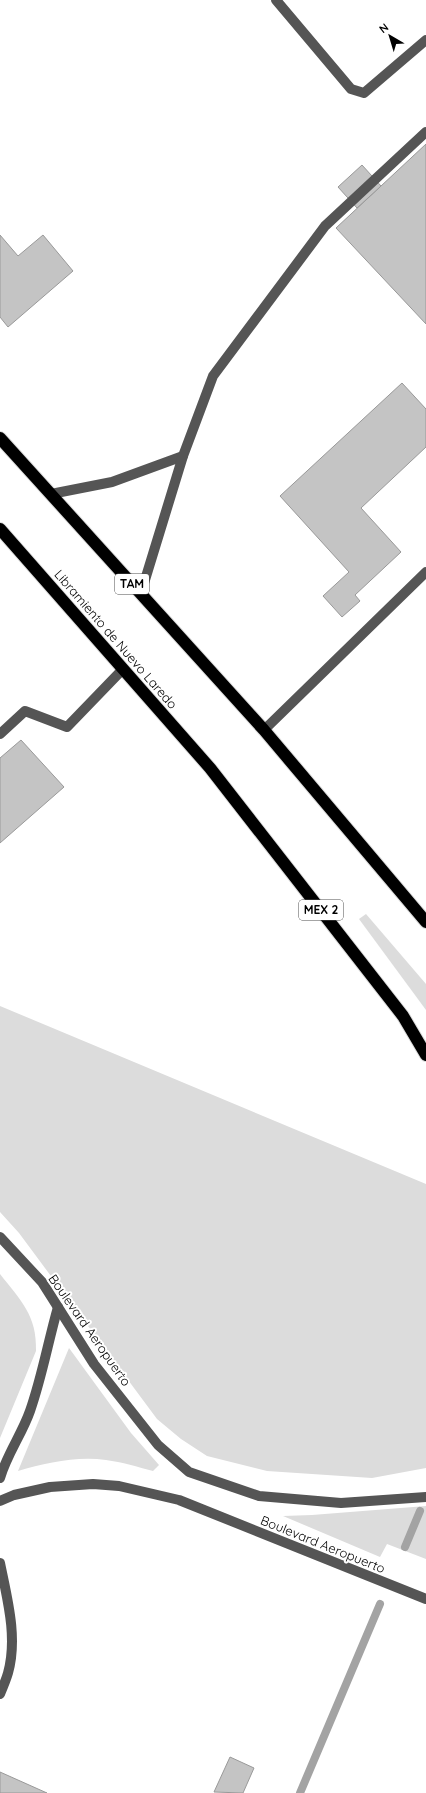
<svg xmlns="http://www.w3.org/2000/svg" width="426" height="1793" viewBox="0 0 426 1793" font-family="Quicksand,sans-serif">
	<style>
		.green { fill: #dcdcdc }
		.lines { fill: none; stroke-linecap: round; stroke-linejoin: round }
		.stream { stroke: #a3a3a3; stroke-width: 8 }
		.building { fill: #c4c4c4; stroke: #999 }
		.highway-casing { stroke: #dbdbdb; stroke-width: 14 }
		.minor { stroke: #555; stroke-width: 10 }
		.highway { stroke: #000; stroke-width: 12 }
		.labels { text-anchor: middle; stroke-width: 4; stroke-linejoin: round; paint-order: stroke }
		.shield { fill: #fff; stroke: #4c4c4c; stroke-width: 1 }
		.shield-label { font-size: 12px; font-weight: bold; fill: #000 }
		.street-label { font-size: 13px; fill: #000; stroke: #fff }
	</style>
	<rect width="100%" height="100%" fill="#fff"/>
	<g class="green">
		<path d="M366 914 426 984V1010L359 919Z"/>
		<path d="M0 1006 426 1184V1468L372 1478 267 1471 207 1456 181 1439 157 1419 19 1233 0 1212Z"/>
		<path d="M0 1274C21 1301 37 1315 36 1351L0 1438Z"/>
		<path d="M69 1348 131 1433 159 1465 153 1471C138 1467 122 1462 106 1460 76 1456 46 1463 18 1471Z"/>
		<path d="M426 1506V1559L387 1544 380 1557 283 1516 312 1515Z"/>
	</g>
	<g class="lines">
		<g class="stream">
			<path d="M405 1547 420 1511"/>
			<path d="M300 1793 380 1604"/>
		</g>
	</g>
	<g class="building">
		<path d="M426 144V324L336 228Z"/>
		<path d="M362 165 381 186 357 208 338 187Z"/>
		<path d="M0 235 18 256 43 235 73 271 8 327 0 317Z"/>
		<path d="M402 383 426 409V447L361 508 401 552 355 595 360 601 342 617 323 596 349 572 280 496Z"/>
		<path d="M21 740 64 787 0 843V758Z"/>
		<path d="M230 1757 254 1768 243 1793 214 1792Z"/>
		<path d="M0 1772 47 1793H0Z"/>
	</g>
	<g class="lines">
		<defs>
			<g id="highway">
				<path d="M0 438 264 730 426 922"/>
				<path d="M0 529 210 768 403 1016 426 1055"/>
			</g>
		</defs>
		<use href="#highway" class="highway-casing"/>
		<g class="minor">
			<path d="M276 0 351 89 364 93 426 40"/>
			<path d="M51 494 112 482 183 456"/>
			<path d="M141 593 183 456 213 376 325 226 426 132"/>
			<path d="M264 730 426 572"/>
			<path d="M0 734 25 711 67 727 123 669"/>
			<path d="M0 1237 42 1282 94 1364 158 1445 189 1472 259 1496 341 1503 426 1497"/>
			<path d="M0 1478C7 1454 22 1434 30 1411 42 1377 48 1342 58 1307"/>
			<path d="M0 1501 14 1495 50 1487 93 1484 119 1486 179 1500 426 1599"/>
			<path d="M0 1563C7 1598 18 1637 8 1673 6 1680 3 1687 0 1694"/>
		</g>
		<use href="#highway" class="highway"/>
	</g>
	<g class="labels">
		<g class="shield">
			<rect x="115" y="574" width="34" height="20" rx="3"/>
			<rect x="299" y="900" width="44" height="20" rx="3"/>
		</g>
		<g class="shield-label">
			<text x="132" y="588">TAM</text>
			<text x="321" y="914">MEX 2</text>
		</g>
		<g class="street-label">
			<text transform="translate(116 639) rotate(49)" y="5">Libramiento de Nuevo Laredo</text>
			<text transform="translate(90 1330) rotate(55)" y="5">Boulevard Aeropuerto</text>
			<text transform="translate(323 1544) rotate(22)" y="5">Boulevard Aeropuerto</text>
		</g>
	</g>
	<g transform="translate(390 36) rotate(322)" stroke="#ffffff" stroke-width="3" paint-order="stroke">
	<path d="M0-3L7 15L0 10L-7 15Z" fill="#000000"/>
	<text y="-6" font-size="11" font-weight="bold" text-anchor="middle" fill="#000000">N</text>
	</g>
</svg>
